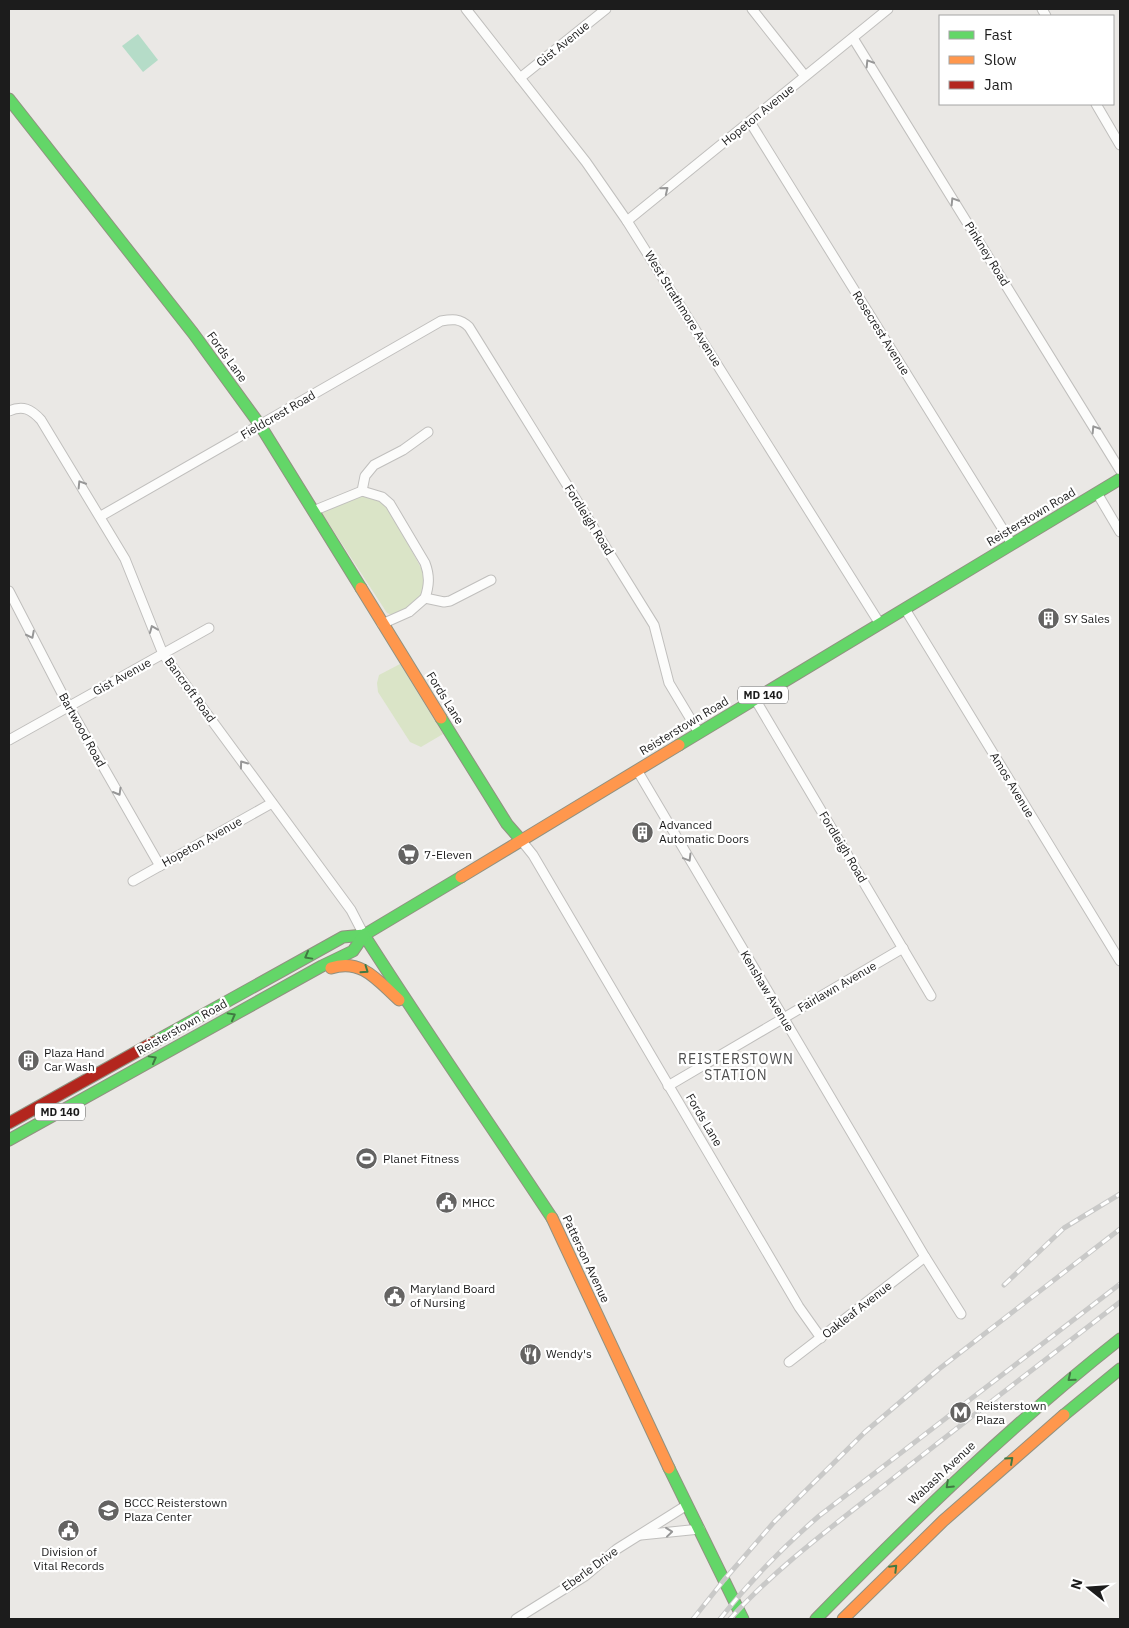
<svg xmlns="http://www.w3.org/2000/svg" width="1129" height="1628" viewBox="0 0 1129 1628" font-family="'IBM Plex Sans',sans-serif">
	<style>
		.grass { fill: #dae4c7 }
		.pitch { fill: #b5dcc8 }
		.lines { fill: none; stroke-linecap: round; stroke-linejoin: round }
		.street-casing { stroke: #c0bfbd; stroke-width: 11 }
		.fast-casing { stroke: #919180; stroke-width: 13 }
		.slow-casing { stroke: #919180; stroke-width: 13 }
		.jam-casing { stroke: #919180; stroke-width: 13 }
		.street { stroke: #fcfcfb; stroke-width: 9 }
		.fast { stroke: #63d668; stroke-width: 11 }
		.slow { stroke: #ff974d; stroke-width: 11 }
		.jam { stroke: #b3261e; stroke-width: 11 }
		.rail-casing { stroke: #c9c9c8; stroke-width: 5 }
		.rail { stroke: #fff; stroke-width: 3; stroke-dasharray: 9; stroke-linecap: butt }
		.oneway { stroke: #979797 }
		.oneway2 { stroke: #407942 }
		.labels { text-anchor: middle; stroke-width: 4.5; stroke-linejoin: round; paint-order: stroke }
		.shield { fill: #fff; stroke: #606060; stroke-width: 1 }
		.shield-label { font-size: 11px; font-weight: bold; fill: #1c1c1c }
		.street-label { font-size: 12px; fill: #1c1c1c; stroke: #fff }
		.poi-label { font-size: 12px; fill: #1c1c1c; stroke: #fff; text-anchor: start }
		.neighbourhood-label { font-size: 14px; letter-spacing: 1px; fill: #4f4f4f; stroke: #fff }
	</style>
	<rect width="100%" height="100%" fill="#eae8e5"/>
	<g class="grass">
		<path d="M366 495 378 499 388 507 426 577C421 601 415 607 392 615L387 613 320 510Z"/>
		<path d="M400 664 443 734 421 747 410 742 378 692 377 683 379 675Z"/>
	</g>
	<path class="pitch" d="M138 34 158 60 143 72 122 46Z"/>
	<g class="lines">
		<defs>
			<g id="street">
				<path d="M466 9 586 162 627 221 880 624"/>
				<path d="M752 9 805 76"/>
				<path d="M1042 9 1046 16"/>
				<path d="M853 38 1120 470"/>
				<path d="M520 78 606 9"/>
				<path d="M1096 104 1120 145"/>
				<path d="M750 122 1012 544"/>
				<path d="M627 221 888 9"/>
				<path d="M9 411C23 405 31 409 41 420L125 559 163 654 351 910 364 935"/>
				<path d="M362 491 382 497 390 504 425 563C430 576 429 586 425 598"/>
				<path d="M1097 493 1120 532"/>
				<path d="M313 511 362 491 365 476 374 465 403 450 428 432"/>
				<path d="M101 516 441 321C452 319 460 318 469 327L654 625 669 683 699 733"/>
				<path d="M9 591 69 707 160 866"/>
				<path d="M905 609 1120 961"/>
				<path d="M382 624 409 612 425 598 444 602 450 601 491 580"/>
				<path d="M755 699 931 996"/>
				<path d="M9 740 209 628"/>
				<path d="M637 770 925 1257 961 1314"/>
				<path d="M521 840 533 855 799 1307 821 1338"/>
				<path d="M133 881 272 803"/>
				<path d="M668 1086 903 948"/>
				<path d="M789 1362 925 1257"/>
				<path d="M641 1535 700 1529"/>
				<path d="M516 1619 585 1576 617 1549 687 1505"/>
			</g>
			<g id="fast">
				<path d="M9 99 193 333 260 425 361 588"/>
				<path d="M441 718 507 824 521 840"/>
				<path d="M679 745 1120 479"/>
				<path d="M364 935C425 1031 490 1124 552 1218"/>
				<path d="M154 1042 343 937 364 935 461 877"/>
				<path d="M9 1140 322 966 353 951 364 935"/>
				<path d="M1064 1415 1120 1369"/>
				<path d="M669 1468 743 1619"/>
				<path d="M816 1619C913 1520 1011 1425 1120 1339"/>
			</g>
			<g id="slow">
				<path d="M361 588 441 718"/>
				<path d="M461 877 679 745"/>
				<path d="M331 968C362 958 378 981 399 1000"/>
				<path d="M552 1218 669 1468"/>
				<path d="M843 1619 943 1521 1064 1415"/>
			</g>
			<path id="jam" d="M9 1123 154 1042"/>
		</defs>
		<use href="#street" class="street-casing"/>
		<use href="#fast" class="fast-casing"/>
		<use href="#slow" class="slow-casing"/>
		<use href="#jam" class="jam-casing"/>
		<use href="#street" class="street"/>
		<use href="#fast" class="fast"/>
		<use href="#slow" class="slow"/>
		<use href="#jam" class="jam"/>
		<defs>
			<g id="rail">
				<path d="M1004 1285 1064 1228 1120 1194"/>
				<path d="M693 1619 724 1580 775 1521 865 1432 939 1369 1120 1229"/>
				<path d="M720 1619C750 1581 782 1548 819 1516L1120 1284"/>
				<path d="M730 1619C775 1569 828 1530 881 1488 960 1425 1040 1364 1120 1302"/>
			</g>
		</defs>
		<use href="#rail" class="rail-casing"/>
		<use href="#rail" class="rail"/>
	</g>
	<defs><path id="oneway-chevron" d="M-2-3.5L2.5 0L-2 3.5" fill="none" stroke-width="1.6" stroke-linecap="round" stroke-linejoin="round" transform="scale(1.25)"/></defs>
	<g class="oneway">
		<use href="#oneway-chevron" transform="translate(869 63) rotate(-122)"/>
		<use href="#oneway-chevron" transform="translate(665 190) rotate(-39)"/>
		<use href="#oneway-chevron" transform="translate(954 201) rotate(-122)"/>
		<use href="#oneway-chevron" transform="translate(1095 429) rotate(-122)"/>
		<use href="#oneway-chevron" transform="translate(81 484) rotate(-122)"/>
		<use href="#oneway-chevron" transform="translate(153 629) rotate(-112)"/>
		<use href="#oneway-chevron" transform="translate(31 635) rotate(63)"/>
		<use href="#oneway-chevron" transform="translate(243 764) rotate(-126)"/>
		<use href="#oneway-chevron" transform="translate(118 792) rotate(60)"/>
		<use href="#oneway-chevron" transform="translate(688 858) rotate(59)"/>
		<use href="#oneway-chevron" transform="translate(669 1532) rotate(-6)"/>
	</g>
	<g class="oneway2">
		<use href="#oneway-chevron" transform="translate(308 956) rotate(151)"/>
		<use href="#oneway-chevron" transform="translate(365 970) rotate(35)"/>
		<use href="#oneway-chevron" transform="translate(232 1016) rotate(-29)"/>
		<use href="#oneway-chevron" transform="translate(153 1059) rotate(-29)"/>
		<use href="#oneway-chevron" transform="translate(1071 1378) rotate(141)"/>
		<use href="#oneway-chevron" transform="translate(1010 1460) rotate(-42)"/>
		<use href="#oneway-chevron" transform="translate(949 1485) rotate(137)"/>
		<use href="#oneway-chevron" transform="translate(894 1568) rotate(-45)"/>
	</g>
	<defs>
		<symbol id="building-disc" viewBox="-11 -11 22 22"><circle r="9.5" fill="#646362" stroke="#fff"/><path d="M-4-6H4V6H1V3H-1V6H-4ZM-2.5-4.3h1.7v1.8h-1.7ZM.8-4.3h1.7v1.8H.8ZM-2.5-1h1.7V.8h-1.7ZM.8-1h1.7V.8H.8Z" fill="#fff"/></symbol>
		<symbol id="supermarket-disc" viewBox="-11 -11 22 22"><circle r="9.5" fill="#646362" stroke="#fff"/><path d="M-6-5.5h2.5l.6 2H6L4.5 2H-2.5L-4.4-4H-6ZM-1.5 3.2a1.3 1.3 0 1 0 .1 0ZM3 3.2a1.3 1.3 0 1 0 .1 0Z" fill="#fff"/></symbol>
		<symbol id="stadium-disc" viewBox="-11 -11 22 22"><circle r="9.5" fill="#646362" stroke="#fff"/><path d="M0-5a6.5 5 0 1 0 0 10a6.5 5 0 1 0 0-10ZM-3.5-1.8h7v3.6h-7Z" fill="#fff"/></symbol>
		<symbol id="civic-disc" viewBox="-11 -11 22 22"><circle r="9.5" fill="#646362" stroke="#fff"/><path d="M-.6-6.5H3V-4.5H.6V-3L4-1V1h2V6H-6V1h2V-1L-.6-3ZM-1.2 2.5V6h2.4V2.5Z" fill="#fff"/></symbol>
		<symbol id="restaurant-disc" viewBox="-11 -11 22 22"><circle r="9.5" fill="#646362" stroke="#fff"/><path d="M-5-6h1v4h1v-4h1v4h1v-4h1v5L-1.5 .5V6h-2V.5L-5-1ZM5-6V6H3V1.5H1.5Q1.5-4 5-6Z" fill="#fff"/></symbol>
		<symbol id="metro-disc" viewBox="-11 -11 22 22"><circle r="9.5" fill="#646362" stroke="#fff"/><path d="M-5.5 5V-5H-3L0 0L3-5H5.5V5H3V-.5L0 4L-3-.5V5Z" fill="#fff"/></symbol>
		<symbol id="university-disc" viewBox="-11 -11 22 22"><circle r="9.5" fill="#646362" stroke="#fff"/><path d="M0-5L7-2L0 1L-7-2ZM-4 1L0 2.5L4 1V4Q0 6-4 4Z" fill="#fff"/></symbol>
	</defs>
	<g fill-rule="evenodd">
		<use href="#building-disc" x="1036" y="606" width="25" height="25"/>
		<use href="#building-disc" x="630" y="820" width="25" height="25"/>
		<use href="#supermarket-disc" x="396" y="842" width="25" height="25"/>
		<use href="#building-disc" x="16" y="1048" width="25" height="25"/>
		<use href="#stadium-disc" x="354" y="1146" width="25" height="25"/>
		<use href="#civic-disc" x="434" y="1190" width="25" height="25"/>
		<use href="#civic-disc" x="382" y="1284" width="25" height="25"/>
		<use href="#restaurant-disc" x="518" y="1342" width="25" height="25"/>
		<use href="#metro-disc" x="948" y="1400" width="25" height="25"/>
		<use href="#university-disc" x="96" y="1498" width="25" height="25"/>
		<use href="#civic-disc" x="56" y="1518" width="25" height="25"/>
	</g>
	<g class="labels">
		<g class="shield">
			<rect x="738" y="686.5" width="50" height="17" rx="4"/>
			<rect x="35" y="1103.5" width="50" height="17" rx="4"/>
		</g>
		<g class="shield-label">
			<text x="763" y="699">MD 140</text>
			<text x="60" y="1116">MD 140</text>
		</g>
		<g class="street-label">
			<text transform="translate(563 44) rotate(-39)" y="4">Gist Avenue</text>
			<text transform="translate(758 115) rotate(-39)" y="4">Hopeton Avenue</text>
			<text transform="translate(987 254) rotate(58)" y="4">Pinkney Road</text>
			<text transform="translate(683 309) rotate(58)" y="4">West Strathmore Avenue</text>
			<text transform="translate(881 333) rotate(58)" y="4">Rosecrest Avenue</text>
			<text transform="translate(227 357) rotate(54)" y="4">Fords Lane</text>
			<text transform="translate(278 415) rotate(-30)" y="4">Fieldcrest Road</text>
			<text transform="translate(1031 517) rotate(-31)" y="4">Reisterstown Road</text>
			<text transform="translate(589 520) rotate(58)" y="4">Fordleigh Road</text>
			<text transform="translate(122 677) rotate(-29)" y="4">Gist Avenue</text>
			<text transform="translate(190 690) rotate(54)" y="4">Bancroft Road</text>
			<text transform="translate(445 698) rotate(58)" y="4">Fords Lane</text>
			<text transform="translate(684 726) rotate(-31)" y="4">Reisterstown Road</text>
			<text transform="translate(82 730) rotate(61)" y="4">Bartwood Road</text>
			<text transform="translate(1012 785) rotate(59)" y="4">Amos Avenue</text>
			<text transform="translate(202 842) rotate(-29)" y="4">Hopeton Avenue</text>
			<text transform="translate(843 847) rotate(59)" y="4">Fordleigh Road</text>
			<text transform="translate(837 987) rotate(-30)" y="4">Fairlawn Avenue</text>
			<text transform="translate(767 991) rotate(59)" y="4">Kenshaw Avenue</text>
			<text transform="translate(182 1027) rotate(-29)" y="4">Reisterstown Road</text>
			<text transform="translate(704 1120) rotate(59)" y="4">Fords Lane</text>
			<text transform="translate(586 1259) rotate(65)" y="4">Patterson Avenue</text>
			<text transform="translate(857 1310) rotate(-38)" y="4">Oakleaf Avenue</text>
			<text transform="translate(942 1473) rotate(-43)" y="4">Wabash Avenue</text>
			<text transform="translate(590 1569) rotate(-36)" y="4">Eberle Drive</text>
		</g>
		<g class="poi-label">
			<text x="1064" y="623">SY Sales</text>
			<text x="659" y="829">Advanced<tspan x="659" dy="14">Automatic Doors</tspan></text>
			<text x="424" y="859">7-Eleven</text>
			<text x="44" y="1057">Plaza Hand<tspan x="44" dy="14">Car Wash</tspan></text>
			<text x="383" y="1163">Planet Fitness</text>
			<text x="462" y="1207">MHCC</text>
			<text x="410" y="1293">Maryland Board<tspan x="410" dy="14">of Nursing</tspan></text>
			<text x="546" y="1358">Wendy's</text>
			<text x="976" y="1410">Reisterstown<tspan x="976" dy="14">Plaza</tspan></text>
			<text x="124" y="1507">BCCC Reisterstown<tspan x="124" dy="14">Plaza Center</tspan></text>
			<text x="69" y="1556" text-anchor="middle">Division of<tspan x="69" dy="14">Vital Records</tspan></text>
		</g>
		<g class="neighbourhood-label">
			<text x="736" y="1064">REISTERSTOWN<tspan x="736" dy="16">STATION</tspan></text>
		</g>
	</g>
	<rect width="1129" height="1628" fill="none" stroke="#1c1c1c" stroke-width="20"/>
	<rect x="939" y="15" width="175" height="90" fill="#ffffff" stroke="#a4a4a4"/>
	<rect x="949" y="31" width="25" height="8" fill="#63d668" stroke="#a4a4a4"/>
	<text x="984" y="40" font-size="15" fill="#1c1c1c">Fast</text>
	<rect x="949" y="56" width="25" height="8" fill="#ff974d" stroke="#a4a4a4"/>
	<text x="984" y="65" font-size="15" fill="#1c1c1c">Slow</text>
	<rect x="949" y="81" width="25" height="8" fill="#b3261e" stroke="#a4a4a4"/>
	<text x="984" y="90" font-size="15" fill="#1c1c1c">Jam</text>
	<g transform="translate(1089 1588) rotate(287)" stroke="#ffffff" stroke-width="4" paint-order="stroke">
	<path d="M0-4L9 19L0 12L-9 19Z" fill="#1c1c1c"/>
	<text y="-8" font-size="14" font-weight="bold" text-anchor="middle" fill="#1c1c1c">N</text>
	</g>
</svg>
